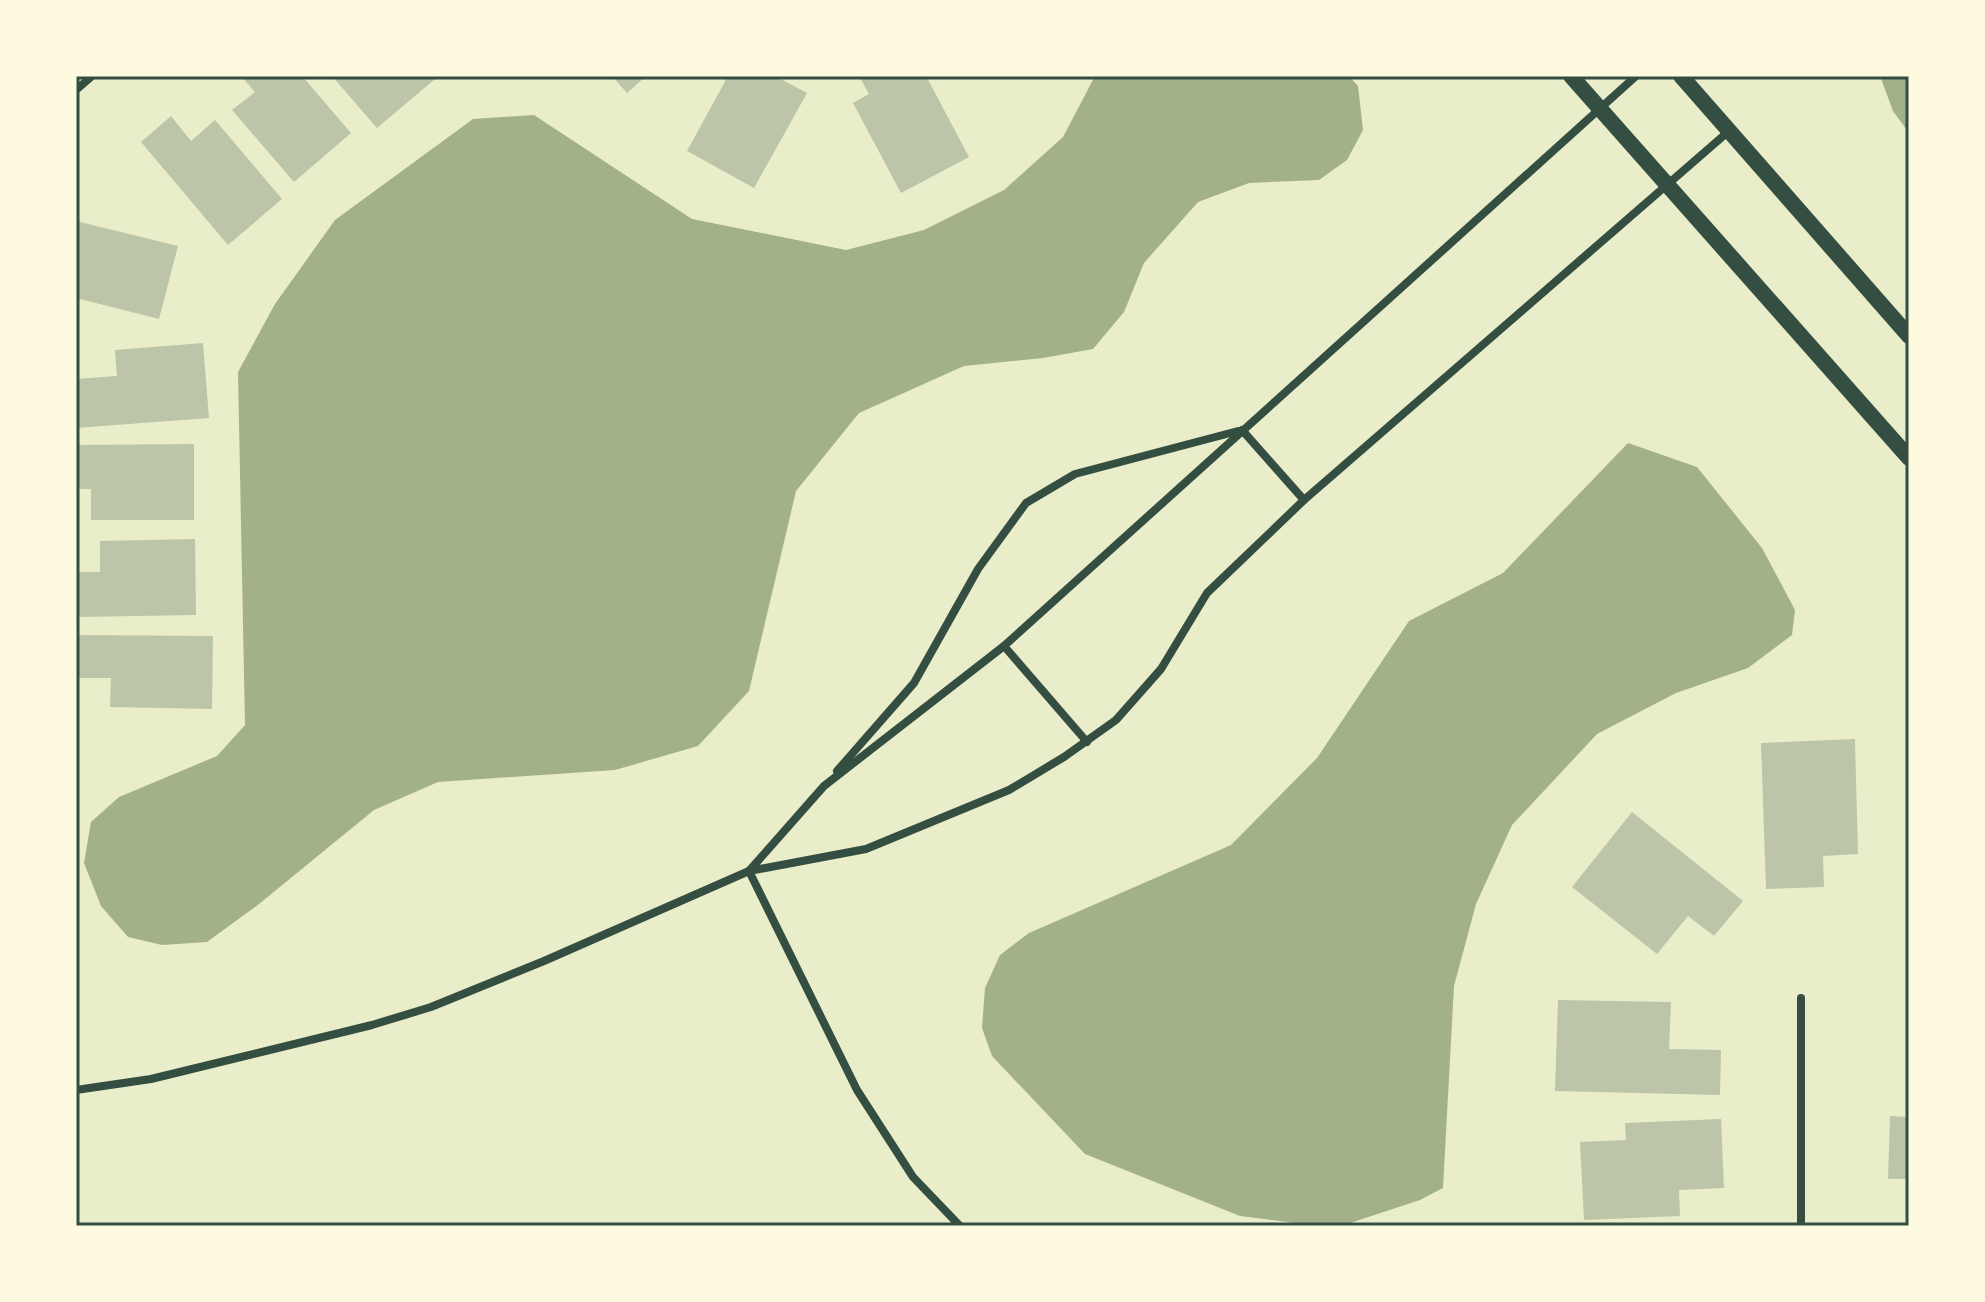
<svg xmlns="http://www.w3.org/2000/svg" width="1985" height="1302" viewBox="0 0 1985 1302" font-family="'Source Sans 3',sans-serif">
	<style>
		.water { fill: #a3b18a }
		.building { fill: #bcc5a7 }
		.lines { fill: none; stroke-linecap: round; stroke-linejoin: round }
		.minor { stroke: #344e41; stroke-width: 8 }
		.secondary { stroke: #344e41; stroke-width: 16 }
		.neatline { fill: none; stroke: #344e41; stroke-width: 3 }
	</style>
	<rect width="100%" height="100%" fill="#e9edc9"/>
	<g class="water">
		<path d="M1095 76H1349L1358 86 1363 130 1347 160 1319 180 1249 183 1198 202 1144 263 1124 312 1093 349 1043 358 964 366 859 413 796 491 749 691 698 746 615 770 438 782 374 810 259 904 207 942 162 945 128 937 101 906 84 863 91 822 119 797 217 756 245 725 238 372 275 304 335 220 473 119 534 115 692 219 846 250 924 230 1004 190 1063 137Z"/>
		<path d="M1880 76H1909V133L1893 111Z"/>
		<path d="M1628 443 1697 467 1762 548 1795 610 1792 635 1748 668 1676 693 1597 734 1512 825 1476 904 1454 986 1443 1188 1420 1200 1341 1226H1320L1240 1216 1085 1154 992 1056 982 1028 985 988 1000 955 1029 933 1231 845 1317 758 1409 621 1503 573Z"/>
	</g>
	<g class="building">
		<path d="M241 76H302L351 133 294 182 232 110 255 92Z"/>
		<path d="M332 76H433L435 79 377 128Z"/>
		<path d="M612 76H646L627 93Z"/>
		<path d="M728 76H775L807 93 754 188 687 151Z"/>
		<path d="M859 76H926L969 157 901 193 853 103 869 94Z"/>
		<path d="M171 116 191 141 215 120 282 199 228 245 141 142Z"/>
		<path d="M76 221 178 246 159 319 76 298Z"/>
		<path d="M203 343 209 418 76 428V379L117 376 115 350Z"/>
		<path d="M194 444V520H91V489H76V445Z"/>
		<path d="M195 539 196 615 76 617V572H100V541Z"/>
		<path d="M76 635 213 636 212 709 110 707 111 678H76Z"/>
		<path d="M1855 739 1858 854 1823 856 1824 887 1766 889 1761 743Z"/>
		<path d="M1632 812 1743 901 1714 936 1688 916 1657 954 1572 887Z"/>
		<path d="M1558 1000 1671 1002 1669 1049 1721 1050 1720 1095 1555 1091Z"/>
		<path d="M1890 1116 1909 1117V1179H1888Z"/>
		<path d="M1721 1119 1724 1188 1679 1190 1680 1216 1584 1220 1580 1142 1626 1140 1625 1123Z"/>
	</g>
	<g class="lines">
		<g class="minor">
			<path d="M76 90 92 76"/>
			<path d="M1242 430 1304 500"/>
			<path d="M1004 646 1087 742"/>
			<path d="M837 771 914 683 978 569 1026 503 1075 474 1238 431"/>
			<path d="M749 871 824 786 1004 646 1636 76"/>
			<path d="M749 871 857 1090 913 1177 960 1226"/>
			<path d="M1801 998V1226"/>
			<path d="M76 1090 151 1079 372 1025 431 1007 544 961 749 871 866 849 1009 790 1064 757 1116 720 1161 669 1207 593 1304 500 1729 131"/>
		</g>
		<g class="secondary">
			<path d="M1571 76 1909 458"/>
			<path d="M1681 76 1909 336"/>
		</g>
	</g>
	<rect width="1985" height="1302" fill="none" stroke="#fefae0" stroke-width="156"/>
	<rect x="78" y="78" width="1829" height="1146" class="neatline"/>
</svg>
